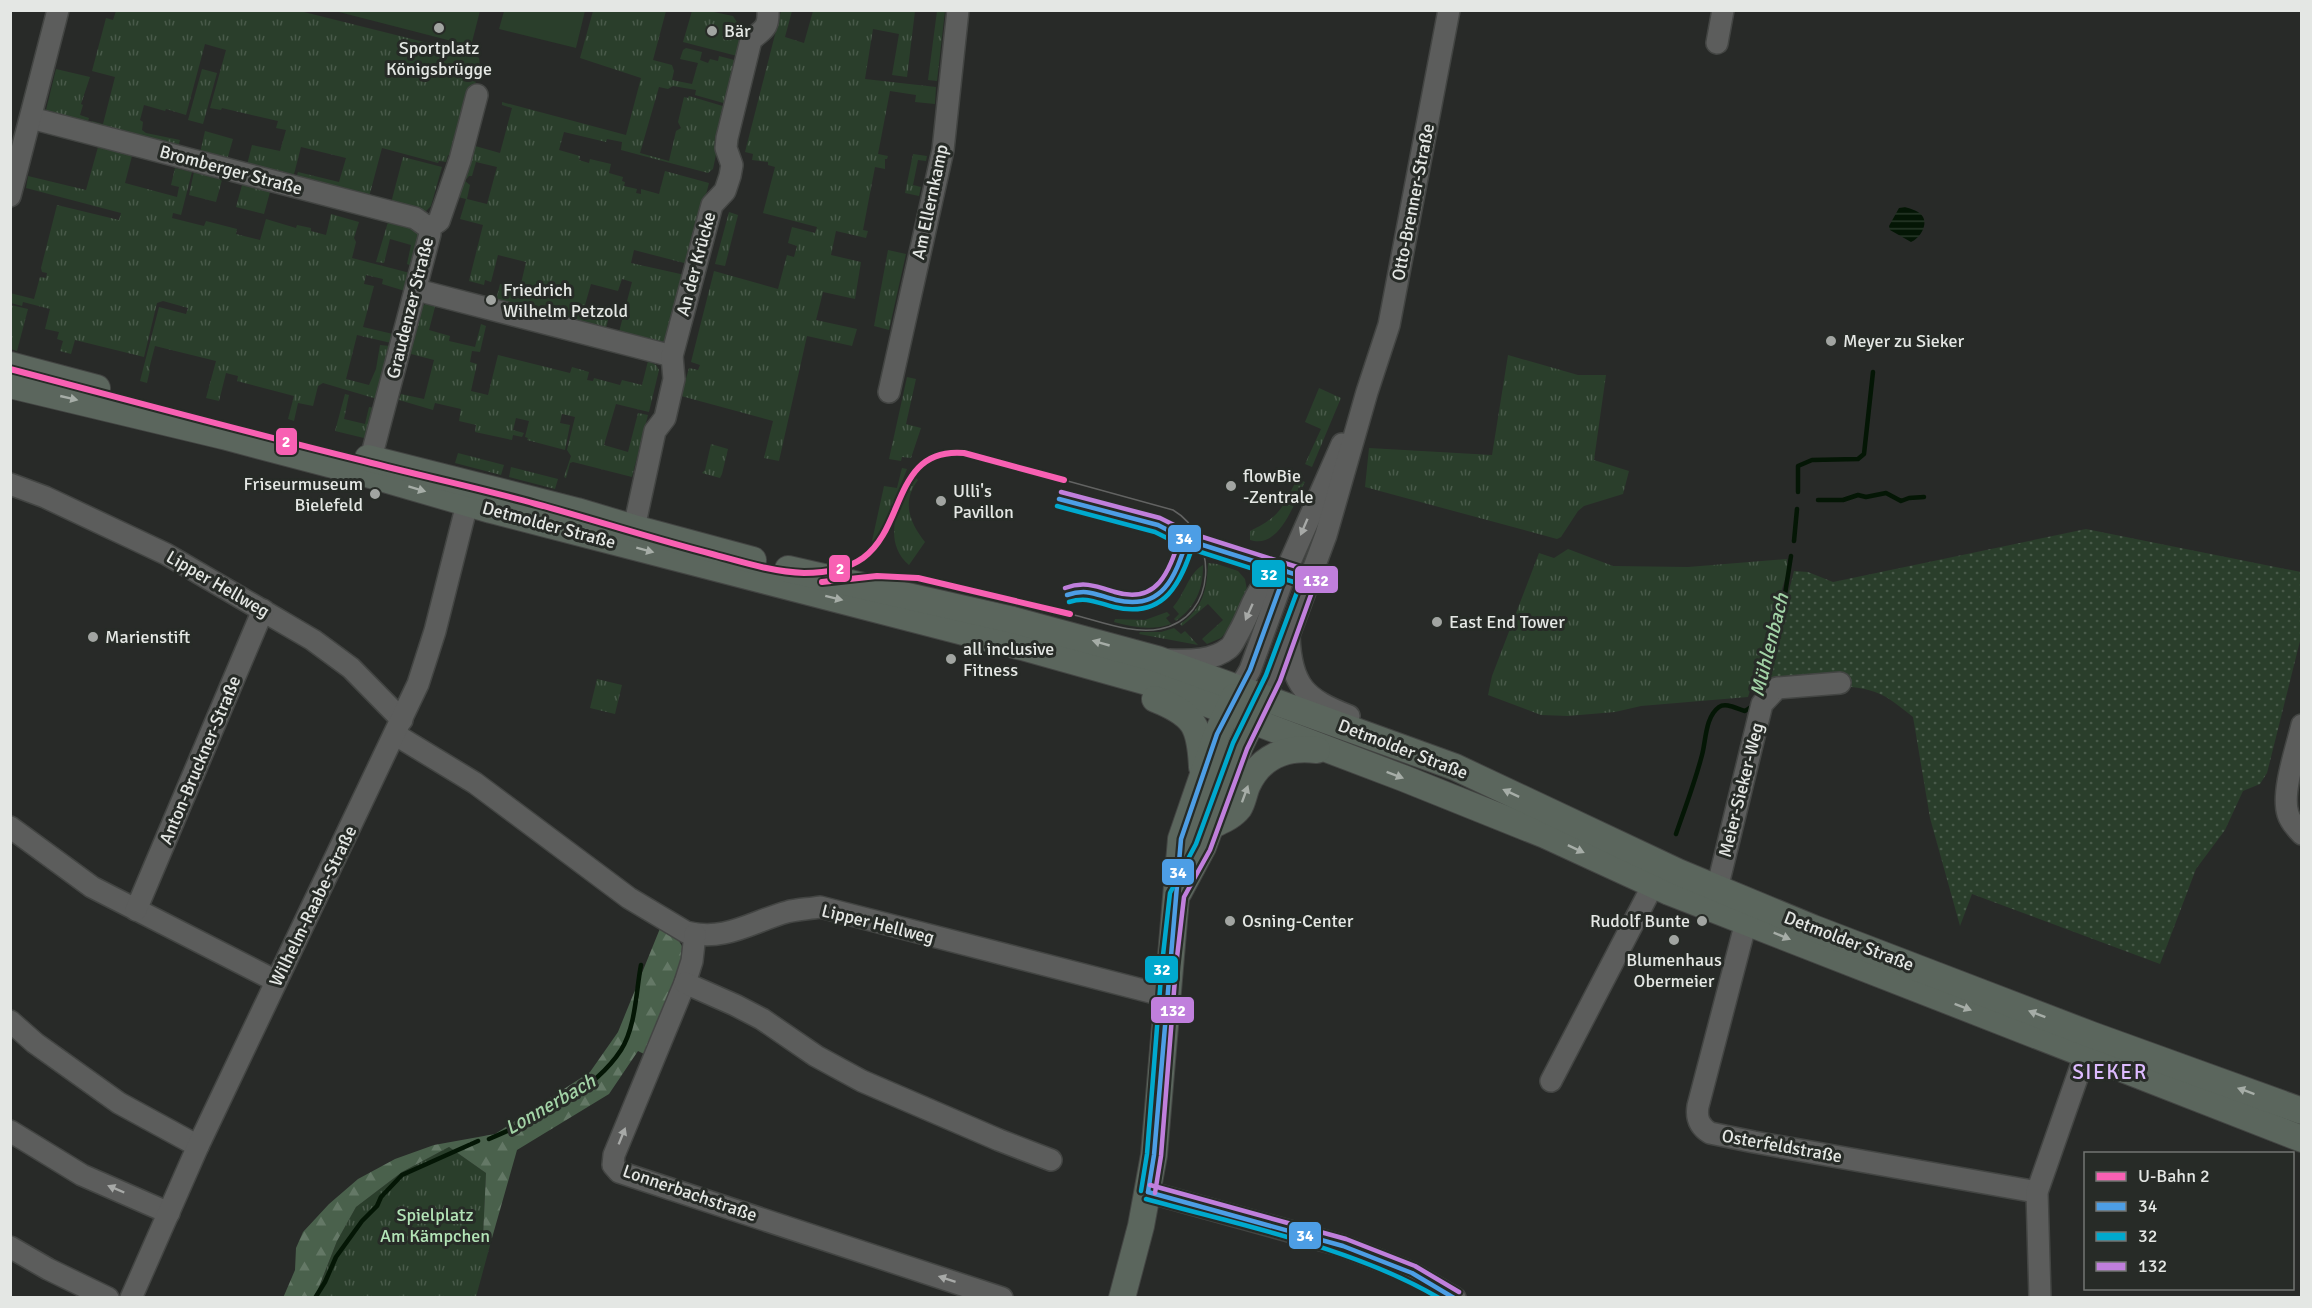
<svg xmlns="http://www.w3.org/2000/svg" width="2312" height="1308" viewBox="0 0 2312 1308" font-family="Signika,sans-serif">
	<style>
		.grass { fill: url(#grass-tufts); fill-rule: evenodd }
		.forest { fill: url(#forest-firs) }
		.garden { fill: url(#garden-dots) }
		.pitch { fill: #2a3e2b }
		.water { fill: url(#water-rules) }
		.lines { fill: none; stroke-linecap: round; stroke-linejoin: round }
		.stream { stroke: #041605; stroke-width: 4.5 }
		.minor-casing { stroke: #434543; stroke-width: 24 }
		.major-casing { stroke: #434543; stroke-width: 28 }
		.minor { stroke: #5c5d5c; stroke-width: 21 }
		.major { stroke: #5b665d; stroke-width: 26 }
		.tram { stroke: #626362; stroke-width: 1.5 }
		.bus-1-casing { stroke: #272b27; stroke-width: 9 }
		.bus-2-casing { stroke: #272b27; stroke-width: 9 }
		.bus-3-casing { stroke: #272b27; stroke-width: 9 }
		.bus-1 { stroke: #4d9ee5; stroke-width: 4.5 }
		.bus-2 { stroke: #00a9ce; stroke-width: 4.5 }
		.bus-3 { stroke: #c07fdc; stroke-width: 4.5 }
		.metro-1-casing { stroke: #272b27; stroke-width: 10 }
		.metro-1 { stroke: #f860b3; stroke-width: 6 }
		.oneway { fill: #a6ada7 }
		.oneway2 { fill: #a7a9a7 }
		.poi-dot { fill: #a2a5a2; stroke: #272b27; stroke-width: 2 }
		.labels { text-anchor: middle; stroke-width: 6; stroke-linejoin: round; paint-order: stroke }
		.poi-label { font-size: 18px; fill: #e4e7e4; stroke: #272b27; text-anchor: start }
		.street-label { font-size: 18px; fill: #e4e7e4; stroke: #272b27 }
		.park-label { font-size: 18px; fill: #b3e4b7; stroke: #272b27 }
		.water-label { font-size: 20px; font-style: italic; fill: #a2d3a6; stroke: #272b27 }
		.quarter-label { font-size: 21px; letter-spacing: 1.5px; fill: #dbf; stroke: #272b27 }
		.line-badge { stroke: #272b27; stroke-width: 2 }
		.badge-label { font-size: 16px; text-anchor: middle; font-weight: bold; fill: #fff }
	</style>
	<defs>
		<pattern id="grass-tufts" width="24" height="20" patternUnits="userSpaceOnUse" patternTransform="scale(1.5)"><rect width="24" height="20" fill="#2a3e2b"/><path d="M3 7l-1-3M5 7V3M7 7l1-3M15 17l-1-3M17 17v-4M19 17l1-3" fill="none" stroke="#495a4a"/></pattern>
		<pattern id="forest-firs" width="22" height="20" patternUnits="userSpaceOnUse" patternTransform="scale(1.5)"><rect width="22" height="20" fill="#4a614c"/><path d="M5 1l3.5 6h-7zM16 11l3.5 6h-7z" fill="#647866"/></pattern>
		<pattern id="garden-dots" width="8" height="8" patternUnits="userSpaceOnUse" patternTransform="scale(1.5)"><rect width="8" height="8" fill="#2a3e2b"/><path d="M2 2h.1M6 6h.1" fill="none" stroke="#495a4a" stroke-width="1.8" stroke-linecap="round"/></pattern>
		<pattern id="water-rules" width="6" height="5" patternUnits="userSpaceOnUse" patternTransform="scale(1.5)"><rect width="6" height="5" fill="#041605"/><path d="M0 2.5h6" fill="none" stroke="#283829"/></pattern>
	</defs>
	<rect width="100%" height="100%" fill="#282a28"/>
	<g class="grass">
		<path d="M116 11H300L472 54 479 58 480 65 457 157 448 155 446 162 439 161 438 163 382 148 369 197 296 178 298 172 339 182 346 158 301 147 293 178 247 165 252 145 280 151 286 130 276 128 278 121 222 108 221 110 210 108 226 50 205 44 186 115 166 109 165 111 144 105 140 120 143 122 142 130 146 133 180 140 178 148 90 126 92 121 103 124 115 77 92 71 106 18 113 20Z"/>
		<path d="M593 11H666L653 60 672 65 674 71 672 80 692 84 698 63 680 59 683 50 686 48 702 52 700 60 708 63 710 59 718 61 719 56 738 61 727 104 695 95 696 90 673 86 668 89 659 87 640 153 669 161 676 131 681 128 678 122 684 97 688 98 689 96 726 107 713 169 708 173 621 150 622 142 607 139 606 142 564 132 559 150 580 156 579 160 589 163 590 159 611 164 609 173 623 177 622 181 625 182 624 186 637 189 636 193 641 194V189L659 194 665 171 709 183 688 264 634 250 631 263 685 275 668 341 664 342 619 332 632 282 622 279 618 291 591 284 585 305 610 312 606 328 496 300 500 284 520 288 526 262 498 255 491 282 485 280 484 285 469 281 483 225 460 219 466 199 454 196 468 144 500 153 512 108 502 105V102L626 135 641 78 580 58ZM476 162 497 167 487 204 467 199 470 185 465 181 469 176H472Z"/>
		<path d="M692 11H709L733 16 747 38 741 57 683 42Z"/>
		<path d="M781 11H792L785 37 804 43 813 11H915L907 77 892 75 899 34 873 29 865 79 936 87 935 104 915 102 916 95 890 91 878 154 888 156 887 159H885V169L875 167 863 230 868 231 866 238 836 231 831 255 861 262 855 299 823 292 816 320 857 329 852 346 807 336 779 461 764 458 773 421 681 396 689 368 698 370 700 365 691 362 714 271 778 289 787 255 794 257 797 246 788 243 792 227 815 233 817 227 763 213 775 167 768 165V162L752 160 753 154 745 152Z"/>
		<path d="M937 11H945L937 81 928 80Z"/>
		<path d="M56 69 90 77 81 104 83 105 80 115 89 118 87 125 45 114Z"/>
		<path d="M202 69 217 73 203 124 188 120Z"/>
		<path d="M205 131 233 139 227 160 200 153Z"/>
		<path d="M98 147 132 156 125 183 177 197 179 187 171 185 175 168 192 172 181 215 173 213 172 218 204 226 206 221 237 229 236 234 260 240 266 219 296 228 297 225 311 228V231L326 235 331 214 359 222 354 238 356 242 352 258 410 273 405 291 382 284 383 279 366 275 364 284 374 286 363 327 393 334 391 343 357 335 346 379 369 385 376 369 380 345 390 346 377 399 323 383 318 386 313 406 298 403 294 421 288 419 294 396 237 381 238 376 226 373 219 401 206 398 216 361 155 346 149 369 150 370 147 383 140 381 159 307 186 314 188 308 163 301 157 303 144 357 75 340 71 354 60 351 63 341 57 339 59 332 45 329 50 309 23 302 22 306 11 303 10 293 34 299 40 277 46 278 47 273 42 272 41 268 57 205 119 220 121 213 26 188 28 176 86 190Z"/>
		<path d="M913 154 927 156 926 161 918 160 913 185 921 187 919 196 905 193Z"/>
		<path d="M403 157 442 167 431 206 425 212 391 203Z"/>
		<path d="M194 172 222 180 216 202 189 195Z"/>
		<path d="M242 185 270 192 264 214 236 207Z"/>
		<path d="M729 212 738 215 725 266 715 264Z"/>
		<path d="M388 222 411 227 419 232 412 266 407 264 411 245 390 239 384 263 376 262Z"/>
		<path d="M888 250 906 254 889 330 874 326Z"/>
		<path d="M427 303 446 308 435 307 429 330 450 336 449 341 475 347 481 324 486 326 480 352 472 351 470 362 477 364 471 391 488 395 498 355 570 373 572 367 589 372 587 380 593 381 594 378 620 385 622 380 642 385 648 361 656 365 659 370 649 412 616 404 604 445 628 452 638 413 648 415 632 477 573 462 570 463 566 478 564 477 571 456 567 450 575 417 562 414 560 423 570 425 565 450 527 440 528 438 525 437 529 421 516 418 513 430 524 433 522 437 513 435 512 440 475 432 476 425 459 421 461 409 435 403 433 410 399 400 401 394 424 399 434 360 411 354 407 364 421 307Z"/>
		<path d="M11 305 28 309 17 351 11 349Z"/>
		<path d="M1508 355 1578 375H1606L1594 460 1629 471 1623 494 1584 506 1578 511 1561 537 1557 539 1365 487 1369 448 1492 455Z"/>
		<path d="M907 377 916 379 906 424 921 428 911 458 902 457 901 461 889 459Z"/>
		<path d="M1319 388 1341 398 1312 467 1305 464 1321 429 1305 422Z"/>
		<path d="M345 394 349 395 344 419 365 424 369 407 375 408 367 436 364 438 335 431Z"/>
		<path d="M711 444 728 449 722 474 720 478 702 473 705 470Z"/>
		<path d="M458 453 504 465 501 475 455 463Z"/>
		<path d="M511 467 558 479 555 489 509 477Z"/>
		<path d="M902 468 907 469 886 523 874 543 872 541 884 486 897 488Z"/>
		<path d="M914 476 918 480C901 502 910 523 925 542L909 565C881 541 898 502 914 476Z"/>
		<path d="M1297 479 1305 482C1294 502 1280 550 1250 540V531C1280 517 1283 507 1297 479Z"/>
		<path d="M1568 549 1613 566 1688 567 1787 559 1788 570 1748 697 1641 706 1615 712 1568 716 1541 715 1488 695 1492 676 1539 553 1554 558Z"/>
		<path d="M1208 563 1217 564 1238 571 1245 579 1247 590 1229 629 1221 638 1207 644 1202 639 1223 620 1208 604 1182 626 1180 624C1203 608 1207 590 1208 563Z"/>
		<path d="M1203 565C1203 590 1196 606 1176 621L1174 619 1179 614 1173 607C1185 594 1188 574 1203 565Z"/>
		<path d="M1167 612 1170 615 1166 618 1171 624C1151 631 1133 627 1114 622L1115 619 1145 620Z"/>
		<path d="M1174 628 1181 634 1185 631 1198 645 1139 634 1140 632H1161Z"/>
		<path d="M597 679 622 685 615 714 590 708Z"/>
		<path d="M449 1147 486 1173 483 1236 492 1238 476 1297 315 1298 337 1241 356 1207 402 1172Z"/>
	</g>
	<path class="forest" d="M661 926C673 933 682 941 685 955L644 1054 638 1051 609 1094 517 1150 492 1238 483 1236 486 1173 449 1147 402 1172 356 1207 337 1241 315 1297 283 1298 295 1270 296 1248 303 1232 329 1204 358 1179 395 1159 434 1145 495 1134 590 1072 618 1032Z"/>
	<path class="garden" d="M2086 529 2301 572V637L2267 773 2260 784 2243 791 2225 830 2196 869 2160 964 1972 894 1960 926 1930 818 1913 717C1904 710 1896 703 1886 697 1850 677 1801 691 1762 695L1794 571 1808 572 1833 582Z"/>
	<g class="pitch">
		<path d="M335 11H480L471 46Z"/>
		<path d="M504 11V10L585 11 576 48 499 29Z"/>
	</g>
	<path class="water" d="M1905 207C1911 209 1920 211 1923 217 1928 226 1919 239 1911 242L1890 230 1889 226 1899 208Z"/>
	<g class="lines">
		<g class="stream">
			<path d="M1798 492V466L1812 460 1858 459 1864 454 1873 372"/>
			<path d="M1818 500H1843L1858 495 1866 497 1886 493 1901 501 1909 498 1924 497"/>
			<path d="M1794 541 1797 509"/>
			<path d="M1757 697 1785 594 1791 556"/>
			<path d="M1676 834C1685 808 1695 782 1702 755 1706 741 1705 717 1719 707 1726 702 1737 709 1745 711L1754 705"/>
			<path d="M489 1139C534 1120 594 1092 621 1050 636 1026 636 991 641 965"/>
			<path d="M315 1298 325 1282 336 1257 362 1221 377 1206 381 1197 402 1175 478 1141"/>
		</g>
		<defs>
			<g id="minor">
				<path d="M1717 43 1723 10"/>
				<path d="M31 118 415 218 429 228"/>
				<path d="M10 196 58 10"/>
				<path d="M417 290 672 356"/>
				<path d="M889 392 943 150 958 10"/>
				<path d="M371 458 430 234 429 228 439 221 460 160 477 95"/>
				<path d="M10 484 45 497 166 554 313 640 351 668 402 720"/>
				<path d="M634 528 655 431 665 418 674 379 672 356 712 205 725 191 730 176 732 165 726 148 727 138 751 40C763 29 769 29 768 10"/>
				<path d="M1289 636C1291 687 1306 699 1349 716"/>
				<path d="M1169 660C1189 661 1213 661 1229 648 1233 645 1236 637 1239 632 1254 606 1254 582 1286 571"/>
				<path d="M1239 689 1250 670 1286 571 1342 444"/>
				<path d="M1264 698 1273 678 1326 535 1367 392 1389 325 1449 10"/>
				<path d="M2302 725C2297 747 2281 792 2288 814 2290 821 2296 828 2302 834"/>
				<path d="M396 735 475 783 629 898 686 932C725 942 751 922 787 912 797 909 809 909 820 907L1166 996"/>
				<path d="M10 827 92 887 276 981"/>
				<path d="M1717 889 1762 704 1777 688 1840 683"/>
				<path d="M136 910 263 610"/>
				<path d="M1746 922 1698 1106C1696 1118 1699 1126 1710 1133L1754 1142 2037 1192"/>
				<path d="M695 934 692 961 685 983 614 1155 613 1165 619 1172 1002 1298"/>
				<path d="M685 983 735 1005 762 1019 816 1056 862 1081 999 1140 1051 1160"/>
				<path d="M10 1021 35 1043 119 1103 198 1146"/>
				<path d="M1551 1081 1653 885"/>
				<path d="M10 1131 82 1175 169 1213"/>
				<path d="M1148 1192 1343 1246 1412 1273 1455 1298"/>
				<path d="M10 1247 48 1269 108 1298"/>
				<path d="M131 1298 198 1146 418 684 435 631 467 504"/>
				<path d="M2040 1298 2037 1192 2085 1055"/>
			</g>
			<g id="major">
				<path d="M10 365 97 388"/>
				<path d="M10 385 223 436 367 474 491 510 1022 647 1158 685 1403 778 1545 835 1669 892 2302 1139"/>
				<path d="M368 458 577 511 634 528 753 560"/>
				<path d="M788 569 1013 620 1157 659 1455 767 1678 872 1813 928 2092 1035 2302 1111"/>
				<path d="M1155 699C1195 715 1200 726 1202 767"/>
				<path d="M1211 826C1221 821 1232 817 1239 808 1243 802 1244 793 1247 786 1260 757 1286 746 1317 750"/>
				<path d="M1179 892 1203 847 1240 746 1259 706"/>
				<path d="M1122 1298 1141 1226 1154 1155 1181 839 1217 734 1234 697"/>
			</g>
		</defs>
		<use href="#minor" class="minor-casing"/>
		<use href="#major" class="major-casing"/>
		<use href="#minor" class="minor"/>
		<use href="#major" class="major"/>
		<path class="tram" d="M1064 480 1173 510C1219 537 1218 618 1160 629 1132 635 1097 620 1070 614"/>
		<defs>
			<g id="bus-1">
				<path d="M1059 499 1158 525 1187 540 1310 579"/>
				<path d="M1067 595C1088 588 1096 595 1116 600 1163 611 1175 577 1187 540"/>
				<path d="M1148 1192 1154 1155 1181 839 1217 734 1250 670 1286 571"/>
				<path d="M1148 1192 1343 1246 1412 1273 1454 1298"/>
			</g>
			<g id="bus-2">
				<path d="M1057 506 1155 532 1185 547 1300 584 1266 675 1233 743 1196 844 1170 893 1162 964 1147 1154 1141 1191"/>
				<path d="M1069 602C1087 596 1097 603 1114 607 1165 619 1181 583 1194 542"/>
				<path d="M1146 1199C1243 1226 1352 1247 1439 1298"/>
			</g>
			<g id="bus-3">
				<path d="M1061 492 1160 518 1190 533 1313 572 1317 578 1280 681 1247 749 1210 850 1184 897 1176 966 1161 1156 1155 1193"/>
				<path d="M1065 588C1084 581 1096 586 1115 592 1158 605 1169 571 1180 538"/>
				<path d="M1150 1185 1346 1239 1415 1266 1459 1292"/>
			</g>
		</defs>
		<use href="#bus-1" class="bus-1-casing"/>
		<use href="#bus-2" class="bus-2-casing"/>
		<use href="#bus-3" class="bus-3-casing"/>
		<use href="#bus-1" class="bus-1"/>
		<use href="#bus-2" class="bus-2"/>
		<use href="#bus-3" class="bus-3"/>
		<defs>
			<g id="metro-1">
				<path d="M10 369C128 400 246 432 364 461 421 476 479 488 536 504 595 520 653 539 712 554 742 562 773 572 804 573 824 573 846 570 863 558 906 527 893 447 964 453L1064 480"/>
				<path d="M822 582 877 576 918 578 1070 614"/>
			</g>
		</defs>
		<use href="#metro-1" class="metro-1-casing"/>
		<use href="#metro-1" class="metro-1"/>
	</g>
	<defs><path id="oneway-solid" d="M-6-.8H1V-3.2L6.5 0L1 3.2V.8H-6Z" transform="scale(1.5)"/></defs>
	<g class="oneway">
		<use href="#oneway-solid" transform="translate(69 398) rotate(13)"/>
		<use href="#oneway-solid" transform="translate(417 489) rotate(17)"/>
		<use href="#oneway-solid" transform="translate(645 550) rotate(15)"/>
		<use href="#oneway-solid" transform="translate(834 598) rotate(14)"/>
		<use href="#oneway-solid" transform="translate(1101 643) rotate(-164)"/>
		<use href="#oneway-solid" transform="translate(1395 775) rotate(21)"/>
		<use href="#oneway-solid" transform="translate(1511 793) rotate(-155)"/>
		<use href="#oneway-solid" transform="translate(1245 794) rotate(-70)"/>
		<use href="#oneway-solid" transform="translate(1576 849) rotate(25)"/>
		<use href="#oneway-solid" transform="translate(1782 936) rotate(22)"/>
		<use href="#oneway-solid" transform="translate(1963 1007) rotate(21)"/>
		<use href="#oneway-solid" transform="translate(2037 1014) rotate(-159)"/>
		<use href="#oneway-solid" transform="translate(2246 1091) rotate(-160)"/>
	</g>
	<g class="oneway2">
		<use href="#oneway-solid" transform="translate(1304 527) rotate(113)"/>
		<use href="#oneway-solid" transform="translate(1249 612) rotate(114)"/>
		<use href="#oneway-solid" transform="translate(622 1136) rotate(-68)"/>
		<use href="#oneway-solid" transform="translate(116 1189) rotate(-157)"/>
		<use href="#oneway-solid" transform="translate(947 1279) rotate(-162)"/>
	</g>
	<g class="poi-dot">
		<circle cx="439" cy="28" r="6"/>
		<circle cx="712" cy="31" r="6"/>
		<circle cx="491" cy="300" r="6"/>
		<circle cx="1831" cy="341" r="6"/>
		<circle cx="1231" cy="486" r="6"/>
		<circle cx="375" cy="494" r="6"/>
		<circle cx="941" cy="501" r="6"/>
		<circle cx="1437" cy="622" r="6"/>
		<circle cx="93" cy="637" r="6"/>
		<circle cx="951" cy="659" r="6"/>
		<circle cx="1230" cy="921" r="6"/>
		<circle cx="1702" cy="921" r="6"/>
		<circle cx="1674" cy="940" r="6"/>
	</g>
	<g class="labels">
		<g class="poi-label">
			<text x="724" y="37">Bär</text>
			<text x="439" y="54" text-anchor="middle">Sportplatz<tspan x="439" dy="21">Königsbrügge</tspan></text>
			<text x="503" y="296">Friedrich<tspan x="503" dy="21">Wilhelm Petzold</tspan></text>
			<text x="1843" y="347">Meyer zu Sieker</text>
			<text x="1243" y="482">flowBie<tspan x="1243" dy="21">-Zentrale</tspan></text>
			<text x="363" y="490" text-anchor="end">Friseurmuseum<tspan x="363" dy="21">Bielefeld</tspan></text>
			<text x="953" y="497">Ulli's<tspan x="953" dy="21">Pavillon</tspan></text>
			<text x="1449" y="628">East End Tower</text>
			<text x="105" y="643">Marienstift</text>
			<text x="963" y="655">all inclusive<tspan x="963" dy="21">Fitness</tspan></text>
			<text x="1242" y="927">Osning-Center</text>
			<text x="1690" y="927" text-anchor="end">Rudolf Bunte</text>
			<text x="1674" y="966" text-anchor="middle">Blumenhaus<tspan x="1674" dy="21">Obermeier</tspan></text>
		</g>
		<g class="street-label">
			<text transform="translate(231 170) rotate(15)" y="6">Bromberger Straße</text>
			<text transform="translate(930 202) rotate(-78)" y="6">Am Ellernkamp</text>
			<text transform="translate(1413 202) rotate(-79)" y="6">Otto-Brenner-Straße</text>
			<text transform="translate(696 264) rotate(-75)" y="6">An der Krücke</text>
			<text transform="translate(410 308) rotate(-76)" y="6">Graudenzer Straße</text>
			<text transform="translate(549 525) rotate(15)" y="6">Detmolder Straße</text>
			<text transform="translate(218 584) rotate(30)" y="6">Lipper Hellweg</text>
			<text transform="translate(1403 749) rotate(21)" y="6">Detmolder Straße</text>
			<text transform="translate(200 760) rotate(-67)" y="6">Anton-Bruckner-Straße</text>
			<text transform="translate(1741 790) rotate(-76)" y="6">Meier-Sieker-Weg</text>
			<text transform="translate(313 906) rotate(-64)" y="6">Wilhelm-Raabe-Straße</text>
			<text transform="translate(878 924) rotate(14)" y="6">Lipper Hellweg</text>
			<text transform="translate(1849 941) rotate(21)" y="6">Detmolder Straße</text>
			<text transform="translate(1782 1146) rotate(10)" y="6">Osterfeldstraße</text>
			<text transform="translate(690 1193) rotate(19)" y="6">Lonnerbachstraße</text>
		</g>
		<g class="park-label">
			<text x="435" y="1221">Spielplatz<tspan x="435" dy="21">Am Kämpchen</tspan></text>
		</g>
		<g class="water-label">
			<text transform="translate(1769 645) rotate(-76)" y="7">Mühlenbach</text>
			<text transform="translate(550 1104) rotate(-30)" y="7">Lonnerbach</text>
		</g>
		<g class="quarter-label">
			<text x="2110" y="1079">SIEKER</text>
		</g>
	</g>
	<g class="line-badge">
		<rect x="275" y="427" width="23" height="29" rx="6" fill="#f860b3"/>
		<rect x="1167" y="524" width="35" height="29" rx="6" fill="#4d9ee5"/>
		<rect x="828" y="554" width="23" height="29" rx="6" fill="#f860b3"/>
		<rect x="1251" y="559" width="35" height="29" rx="6" fill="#00a9ce"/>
		<rect x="1294" y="565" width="45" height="29" rx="6" fill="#c07fdc"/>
		<rect x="1161" y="858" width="34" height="28" rx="6" fill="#4d9ee5"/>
		<rect x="1144" y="955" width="35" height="29" rx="6" fill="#00a9ce"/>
		<rect x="1150" y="996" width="45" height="28" rx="6" fill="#c07fdc"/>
		<rect x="1288" y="1221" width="34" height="29" rx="6" fill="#4d9ee5"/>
	</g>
	<g class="badge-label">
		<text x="286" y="447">2</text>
		<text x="1184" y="544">34</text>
		<text x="840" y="574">2</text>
		<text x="1269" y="580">32</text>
		<text x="1316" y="586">132</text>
		<text x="1178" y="878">34</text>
		<text x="1162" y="975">32</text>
		<text x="1173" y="1016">132</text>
		<text x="1305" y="1241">34</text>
	</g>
	<rect width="2312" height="1308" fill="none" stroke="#e4e7e4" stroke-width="24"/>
	<rect x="2084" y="1152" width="210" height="138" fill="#272b27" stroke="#737673" stroke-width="1.5"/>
	<rect x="2096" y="1172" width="30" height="9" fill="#f860b3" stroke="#737673" stroke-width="1.5"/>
	<text x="2138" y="1182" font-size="18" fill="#e4e7e4">U-Bahn 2</text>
	<rect x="2096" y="1202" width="30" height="9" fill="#4d9ee5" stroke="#737673" stroke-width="1.5"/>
	<text x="2138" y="1212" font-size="18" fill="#e4e7e4">34</text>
	<rect x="2096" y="1232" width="30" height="9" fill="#00a9ce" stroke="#737673" stroke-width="1.5"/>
	<text x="2138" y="1242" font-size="18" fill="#e4e7e4">32</text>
	<rect x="2096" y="1262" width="30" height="9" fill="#c07fdc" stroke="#737673" stroke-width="1.5"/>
	<text x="2138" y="1272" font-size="18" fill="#e4e7e4">132</text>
</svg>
